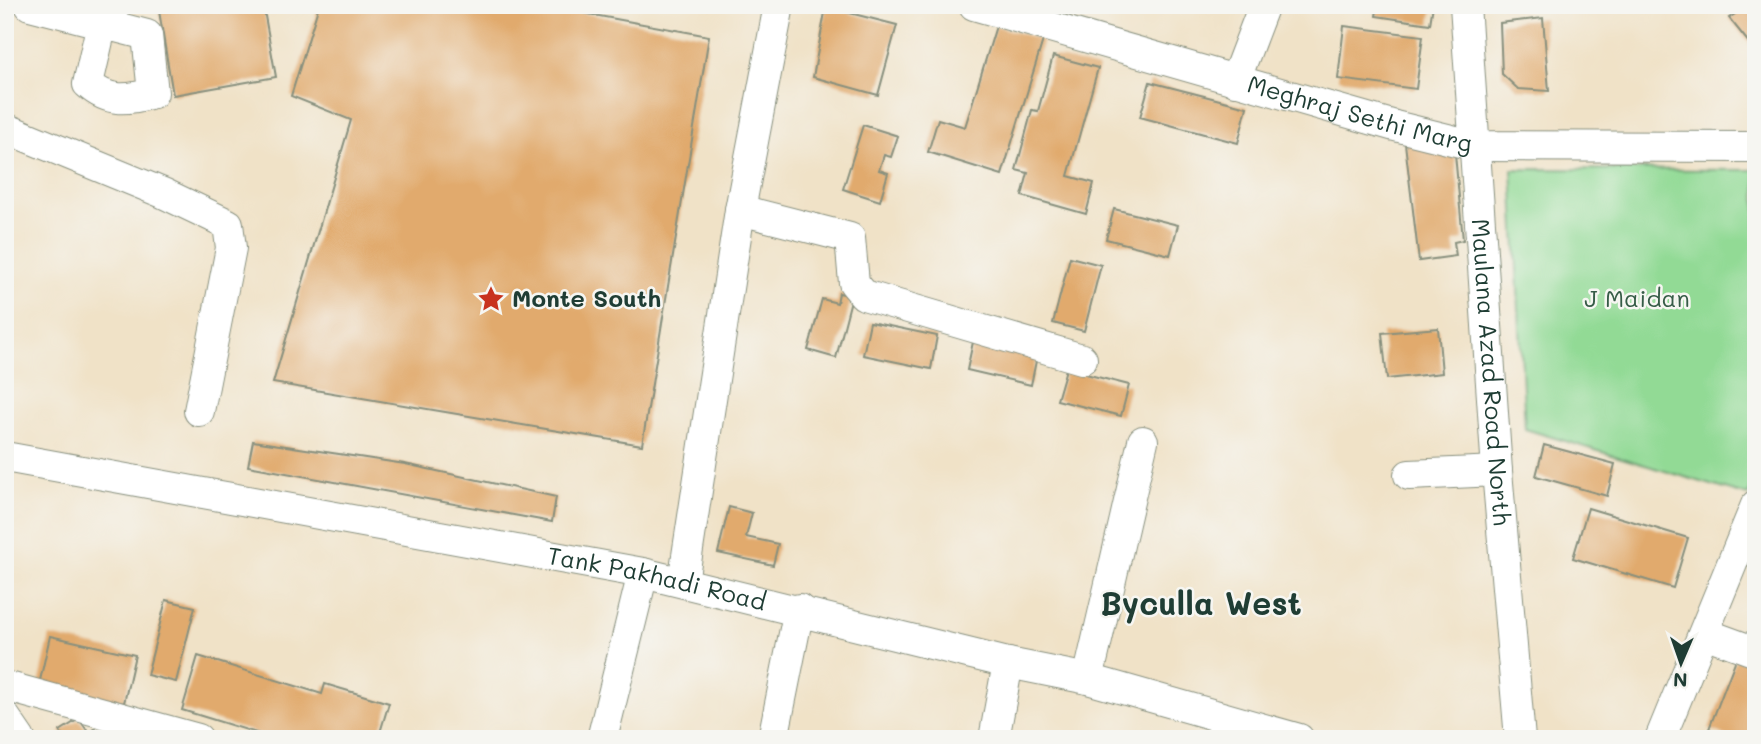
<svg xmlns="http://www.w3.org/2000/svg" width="1761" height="744" viewBox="0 0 1761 744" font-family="Mali,sans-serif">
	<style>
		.green { fill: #92da95; stroke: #588c64; stroke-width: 2 }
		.building { fill: #e1aa6d }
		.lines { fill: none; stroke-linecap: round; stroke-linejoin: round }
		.minor-casing { stroke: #88907e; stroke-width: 32 }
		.minor { stroke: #fff; stroke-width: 30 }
		.labels { text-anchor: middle; stroke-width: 5; stroke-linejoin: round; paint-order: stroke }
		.street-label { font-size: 24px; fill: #1f3d34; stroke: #f6f6f2 }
		.poi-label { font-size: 24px; font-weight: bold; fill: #1f3d34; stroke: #f6f6f2; text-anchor: start }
		.park-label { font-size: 24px; fill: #365c47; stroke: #f6f6f2 }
		.district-label { font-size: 32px; font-weight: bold; fill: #1f3d34; stroke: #f6f6f2 }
	</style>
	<rect width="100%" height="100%" fill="#f6f6f2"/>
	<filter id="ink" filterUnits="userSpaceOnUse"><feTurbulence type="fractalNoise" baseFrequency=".0143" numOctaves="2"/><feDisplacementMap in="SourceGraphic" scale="14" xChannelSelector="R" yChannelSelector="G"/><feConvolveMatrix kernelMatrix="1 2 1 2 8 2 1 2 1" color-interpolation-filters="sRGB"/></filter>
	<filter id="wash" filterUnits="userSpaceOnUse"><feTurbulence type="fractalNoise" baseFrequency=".00686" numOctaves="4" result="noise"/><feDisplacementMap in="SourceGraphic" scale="28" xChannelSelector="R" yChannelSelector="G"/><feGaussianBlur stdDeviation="1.57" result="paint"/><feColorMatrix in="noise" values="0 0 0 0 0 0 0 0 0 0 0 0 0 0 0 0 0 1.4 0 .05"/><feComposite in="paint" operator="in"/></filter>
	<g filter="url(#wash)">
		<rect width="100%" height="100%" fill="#f0e2c7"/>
		<path class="green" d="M1512 169 1756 170V474L1748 496 1525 429Z"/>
		<g id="blocks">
			<g class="building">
				<path d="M158 5H263L276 77 173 95Z"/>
				<path d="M319 5H539L709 36 642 445 273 383 351 120 291 96Z"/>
				<path d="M1343 5H1362L1361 10Z"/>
				<path d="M1378 5H1433L1430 24 1376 16Z"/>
				<path d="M1749 5H1756L1754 49 1729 18Z"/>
				<path d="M826 7 897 25 878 95 813 77Z"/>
				<path d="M1543 18 1549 91 1518 89 1502 74 1500 23Z"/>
				<path d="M996 26 1043 40 1002 175 928 152 938 119 965 127Z"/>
				<path d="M1344 26 1423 36 1416 89 1338 79Z"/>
				<path d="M1053 56 1098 68 1068 176 1094 183 1086 214 1022 196 1028 173 1016 170 1032 110 1038 111Z"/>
				<path d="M1150 82 1247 107 1238 143 1140 117Z"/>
				<path d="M863 125 898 136 891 157 884 155 879 170 888 173 880 201 843 189Z"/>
				<path d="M1404 135 1455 154 1463 240 1454 242 1456 256 1419 261Z"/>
				<path d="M1114 209 1178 225 1170 255 1106 239Z"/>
				<path d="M1070 257 1101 265 1084 331 1053 323Z"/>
				<path d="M839 293 852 296 836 358 808 350 822 299 837 303Z"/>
				<path d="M870 322 937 336 931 369 863 355Z"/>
				<path d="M1438 328 1442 373 1387 379 1382 333Z"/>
				<path d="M973 342 1037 356 1031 385 967 370Z"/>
				<path d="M1066 369 1129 385 1121 416 1057 400Z"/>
				<path d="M253 441 405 464 556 497 552 522 248 466Z"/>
				<path d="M1544 445 1615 464 1607 496 1536 476Z"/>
				<path d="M729 507 752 513 746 537 778 544 773 565 718 553Z"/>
				<path d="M1588 508 1688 538 1673 588 1573 558Z"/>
				<path d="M166 600 195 607 176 682 147 675Z"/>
				<path d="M50 636 135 655 124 703 39 685Z"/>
				<path d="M198 656 322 694 325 684 389 703 378 739H276L182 710Z"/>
				<path d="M1736 659 1756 667V739H1735L1709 729Z"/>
				<path d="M79 719 89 733 99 726 105 735 113 730 120 739H65L60 731Z"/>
			</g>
		</g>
	</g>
	<g filter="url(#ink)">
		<use href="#blocks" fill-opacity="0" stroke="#88907e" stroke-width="2"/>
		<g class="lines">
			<defs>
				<g id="minor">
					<path d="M30 5 147 35 153 93C128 100 109 103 88 84L102 23"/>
					<path id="s1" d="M974 5 1395 126 1476 146 1756 147"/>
					<path id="s2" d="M1465 5 1497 471 1520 739"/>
					<path d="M1235 81 1264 5"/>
					<path d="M5 128 163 193 228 224 231 248 199 411"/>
					<path d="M740 210 850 238 854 283 864 295 1082 359"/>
					<path id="s3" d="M5 457 643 573 1008 663 1088 679 1299 739"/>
					<path d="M1409 475 1497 471"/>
					<path d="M683 582 740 210 779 5"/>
					<path d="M1704 633 1756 652"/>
					<path d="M1088 679 1143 441"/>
					<path d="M5 686 198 739"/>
					<path d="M5 717 20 739"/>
					<path d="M602 739 643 573"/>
					<path d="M773 739 799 609"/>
					<path d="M994 739 1008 663"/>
					<path d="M1660 739 1756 505"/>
				</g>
			</defs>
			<use href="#minor" class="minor-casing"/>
			<use href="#minor" class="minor"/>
		</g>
	</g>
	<defs>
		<symbol id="sight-bare" viewBox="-9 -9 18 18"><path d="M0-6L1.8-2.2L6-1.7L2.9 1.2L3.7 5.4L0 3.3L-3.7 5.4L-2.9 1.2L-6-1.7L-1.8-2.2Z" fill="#c8321e" stroke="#f6f6f2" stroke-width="2.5" paint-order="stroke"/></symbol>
	</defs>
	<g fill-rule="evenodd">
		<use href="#sight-bare" x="472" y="280" width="38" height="38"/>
	</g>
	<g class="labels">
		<g class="street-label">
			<text dy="8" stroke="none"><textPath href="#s1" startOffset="401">Meghraj Sethi Marg</textPath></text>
			<text dy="8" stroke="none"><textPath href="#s2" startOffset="368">Maulana Azad Road North</textPath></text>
			<text dy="8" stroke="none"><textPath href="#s3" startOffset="663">Tank Pakhadi Road</textPath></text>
		</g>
		<g class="poi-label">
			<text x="512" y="307">Monte South</text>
		</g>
		<g class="park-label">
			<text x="1637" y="307">J Maidan</text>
		</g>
		<g class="district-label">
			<text x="1201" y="615">Byculla West</text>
		</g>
	</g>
	<rect width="1761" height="744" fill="none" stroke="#f6f6f2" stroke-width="28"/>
	<g transform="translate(1681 663) rotate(182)" stroke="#f6f6f2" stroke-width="5" paint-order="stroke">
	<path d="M0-5L12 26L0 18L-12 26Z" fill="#1f3d34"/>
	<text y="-10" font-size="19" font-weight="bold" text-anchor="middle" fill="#1f3d34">N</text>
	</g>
</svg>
